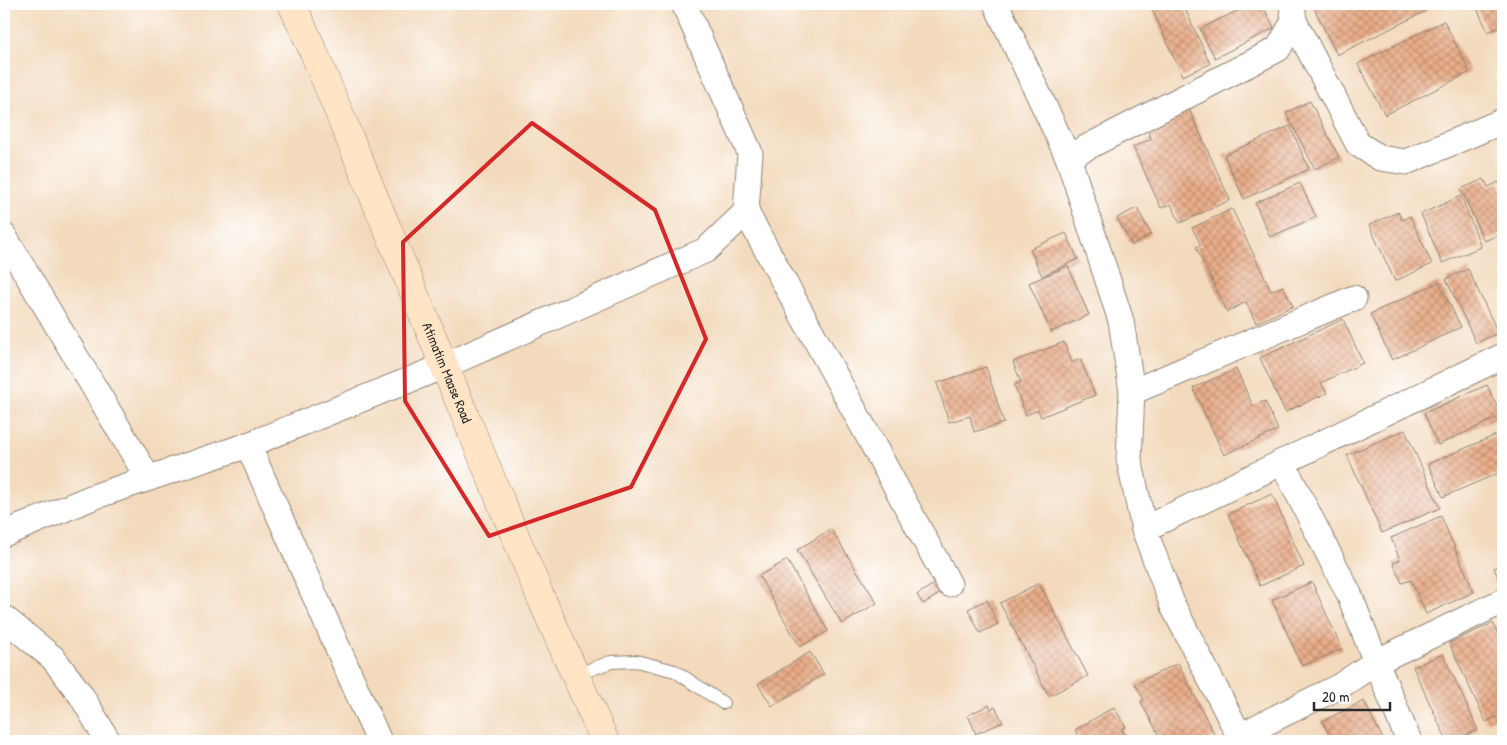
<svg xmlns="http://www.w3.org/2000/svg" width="1507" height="745" viewBox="0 0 1507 745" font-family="'Patrick Hand',sans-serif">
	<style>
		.building { fill: url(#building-cross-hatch) }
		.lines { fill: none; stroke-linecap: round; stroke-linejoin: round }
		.service-casing { stroke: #8f8274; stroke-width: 14 }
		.minor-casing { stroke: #8f8274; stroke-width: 27 }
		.secondary-casing { stroke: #8f8274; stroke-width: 29 }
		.service { stroke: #fff; stroke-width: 12 }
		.minor { stroke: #fff; stroke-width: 25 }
		.secondary { stroke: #ffe4c6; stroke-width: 28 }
		.marked { fill: none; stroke: #d62828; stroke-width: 4; stroke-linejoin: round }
		.labels { text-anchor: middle; stroke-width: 4; stroke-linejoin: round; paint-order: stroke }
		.street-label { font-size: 14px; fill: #2b2b2b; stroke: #fff }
	</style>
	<defs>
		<pattern id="building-cross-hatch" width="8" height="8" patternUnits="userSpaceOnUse" patternTransform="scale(1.25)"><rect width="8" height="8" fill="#eaae8a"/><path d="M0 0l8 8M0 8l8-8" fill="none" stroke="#be8e71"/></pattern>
	</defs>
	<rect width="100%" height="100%" fill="#fff"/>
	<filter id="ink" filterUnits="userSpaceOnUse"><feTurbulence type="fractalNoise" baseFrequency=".02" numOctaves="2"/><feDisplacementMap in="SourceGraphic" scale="10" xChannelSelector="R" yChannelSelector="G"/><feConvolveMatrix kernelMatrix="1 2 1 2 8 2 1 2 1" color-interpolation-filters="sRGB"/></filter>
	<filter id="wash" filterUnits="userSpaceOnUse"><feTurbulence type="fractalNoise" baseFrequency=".0096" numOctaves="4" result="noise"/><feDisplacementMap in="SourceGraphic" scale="20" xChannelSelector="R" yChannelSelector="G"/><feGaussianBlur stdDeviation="1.12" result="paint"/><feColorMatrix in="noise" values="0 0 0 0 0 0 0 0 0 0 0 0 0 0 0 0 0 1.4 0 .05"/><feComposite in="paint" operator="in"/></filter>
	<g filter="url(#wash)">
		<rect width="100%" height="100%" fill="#f3dabd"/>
		<g id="blocks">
			<g class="building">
				<path d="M1150 4H1183L1210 64 1182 76Z"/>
				<path d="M1251 4H1262L1274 28 1215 58 1200 29Z"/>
				<path d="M1312 4H1337L1340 10 1353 4H1422L1426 11 1337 55Z"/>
				<path d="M1475 4H1503V26L1488 32Z"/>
				<path d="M1444 21 1470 72 1385 115 1358 64Z"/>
				<path d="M1310 101 1339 157 1315 169 1286 113Z"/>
				<path d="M1189 109 1230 200 1180 223 1171 204 1161 208 1133 147 1151 139 1147 128Z"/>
				<path d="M1290 126 1309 169 1244 199 1224 155Z"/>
				<path d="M1484 179 1488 187 1499 182 1503 191V233L1484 241 1461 189Z"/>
				<path d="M1300 183 1316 217 1270 237 1255 203Z"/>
				<path d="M1461 196 1481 247 1442 263 1421 214Z"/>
				<path d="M1137 208 1151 234 1132 245 1117 218Z"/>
				<path d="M1232 209 1271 291 1283 286 1293 306 1256 323 1246 302 1227 312 1196 247 1201 245 1192 228Z"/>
				<path d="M1398 212 1402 220 1410 216 1432 264 1395 281 1369 225Z"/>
				<path d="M1066 233 1078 259 1042 276 1030 249Z"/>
				<path d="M1068 266 1089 315 1051 332 1029 283Z"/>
				<path d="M1468 269 1498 333 1476 343 1446 279Z"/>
				<path d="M1439 282 1461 327 1392 360 1370 314Z"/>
				<path d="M1343 319 1363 363 1321 383 1327 393 1285 412 1260 358Z"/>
				<path d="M1064 342 1072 363 1080 359 1095 395 1041 417 1038 410 1026 415 1014 385 1021 382 1013 362Z"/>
				<path d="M986 367 1004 423 974 432 970 416 949 422 937 383Z"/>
				<path d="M1236 369 1253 406 1265 401 1278 430 1224 455 1193 388Z"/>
				<path d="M1487 385 1501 416 1438 445 1424 413Z"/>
				<path d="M1405 430 1440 508 1382 533 1347 455Z"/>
				<path d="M1501 433 1503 439V471L1443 497 1428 464Z"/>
				<path d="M1272 494 1304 566 1260 586 1228 514Z"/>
				<path d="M1441 516 1474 592 1426 614 1411 580 1402 583 1393 563 1400 560 1391 538Z"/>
				<path d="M831 529 877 603 842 624 797 550Z"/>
				<path d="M787 560 828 631 800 647 759 576Z"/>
				<path d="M1503 563V589L1494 568Z"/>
				<path d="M1312 582 1342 649 1302 666 1272 600Z"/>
				<path d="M1039 583 1088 676 1049 696 1000 603Z"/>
				<path d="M932 585 939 594 923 604 917 595Z"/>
				<path d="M987 600 998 624 980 633 968 609Z"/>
				<path d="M1493 623 1503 646V714L1486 722 1449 643Z"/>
				<path d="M810 652 824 674 772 706 758 684Z"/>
				<path d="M1443 654 1478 730 1453 741H1447L1413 667Z"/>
				<path d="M1178 663 1215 736 1205 741H1162L1141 702 1144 700 1135 684Z"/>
				<path d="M1364 701 1384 741H1332L1322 721Z"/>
				<path d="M989 705 991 709 995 707 1003 722 976 734 968 715Z"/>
				<path d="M1114 707 1126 727 1122 729 1128 741H1081L1075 730Z"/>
			</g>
		</g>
	</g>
	<g filter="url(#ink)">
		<use href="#blocks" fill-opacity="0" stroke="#8f8274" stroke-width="1"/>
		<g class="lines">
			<defs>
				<path id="service" d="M575 675 611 662 636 661 675 671 723 703"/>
				<g id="minor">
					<path d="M996 4 1068 157 1121 321 1132 392 1129 459 1144 529 1173 606 1242 741"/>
					<path d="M1294 21 1358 144 1380 158 1406 162 1503 121"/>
					<path d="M1068 157 1278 49 1294 21 1292 4"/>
					<path d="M746 212 949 584"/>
					<path d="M4 236 148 478"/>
					<path d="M1132 392 1354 298"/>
					<path d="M248 445 379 741"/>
					<path d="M1144 529 1503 356"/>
					<path d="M4 534 93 497 248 445 444 366 706 250 746 212 750 153 684 4"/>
					<path d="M4 618 53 658 81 695 108 741"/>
					<path d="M1239 736 1340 686 1376 662 1349 594 1282 462"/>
					<path d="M1409 741 1376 662 1503 601"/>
				</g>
				<g id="secondary">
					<path id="s1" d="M292 4 315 55 541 598 605 741"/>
				</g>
			</defs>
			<use href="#service" class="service-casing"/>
			<use href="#minor" class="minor-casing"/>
			<use href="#secondary" class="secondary-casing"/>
			<use href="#service" class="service"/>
			<use href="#minor" class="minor"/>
			<use href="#secondary" class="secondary"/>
		</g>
	</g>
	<path class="marked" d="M532 123 655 210 706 339 631 487 489 536 405 401 403 242Z"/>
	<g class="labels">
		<g class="street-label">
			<text dy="5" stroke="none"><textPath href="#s1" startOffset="400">Atimatim Maase Road</textPath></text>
		</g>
	</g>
	<rect width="1507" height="745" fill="none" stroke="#fff" stroke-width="20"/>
	<path d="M1314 702v8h76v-8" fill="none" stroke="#2b2b2b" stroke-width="2.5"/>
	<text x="1322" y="702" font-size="15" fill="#2b2b2b" stroke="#ffffff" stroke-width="4" paint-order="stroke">20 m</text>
</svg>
